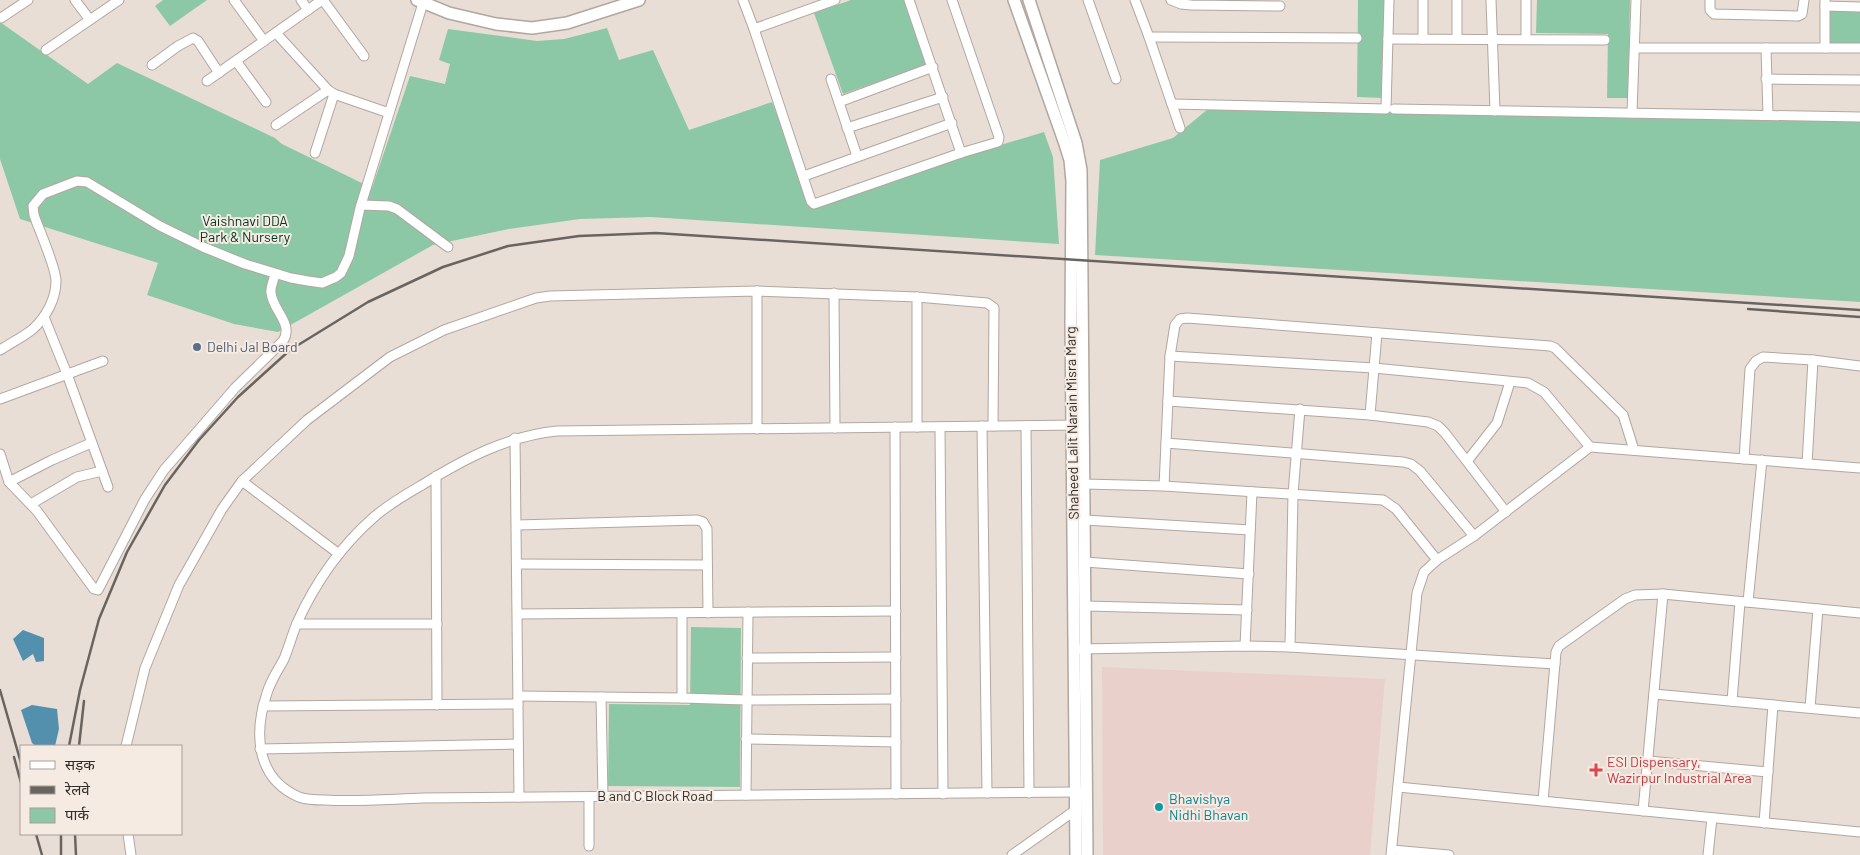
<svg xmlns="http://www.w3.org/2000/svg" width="1860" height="855" viewBox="0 0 1860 855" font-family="Barlow,'Noto Sans Devanagari',sans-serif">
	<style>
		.commercial { fill: #ead0ca }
		.green { fill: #8dc8a6 }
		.water { fill: #5390ae }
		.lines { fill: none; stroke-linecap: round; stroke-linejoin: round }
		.minor-casing { stroke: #b1a79f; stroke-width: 11 }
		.tertiary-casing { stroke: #b1a79f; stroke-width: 14 }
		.minor { stroke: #fff; stroke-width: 9 }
		.tertiary { stroke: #fff; stroke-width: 11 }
		.rail { stroke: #6a6460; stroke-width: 2.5 }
		.service-dot { fill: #5c6f8a; stroke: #f6ebe3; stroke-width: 2 }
		.health-dot { fill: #e0444e; stroke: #f6ebe3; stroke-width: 2 }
		.culture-dot { fill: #0f9aa8; stroke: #f6ebe3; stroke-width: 2 }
		.labels { text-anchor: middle; stroke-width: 4; stroke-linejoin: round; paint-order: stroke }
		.park-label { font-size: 14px; fill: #02341f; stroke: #f6ebe3 }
		.service-label { font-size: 14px; fill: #4e5e75; stroke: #f6ebe3; text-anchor: start }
		.street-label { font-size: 14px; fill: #302c29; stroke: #f6ebe3 }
		.health-label { font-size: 14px; fill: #be3a42; stroke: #f6ebe3; text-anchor: start }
		.culture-label { font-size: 14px; fill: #0d838f; stroke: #f6ebe3; text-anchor: start }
	</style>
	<rect width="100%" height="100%" fill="#e9ded6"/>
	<path class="commercial" d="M1102 667 1385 679 1370 855H1103Z"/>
	<g class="green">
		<path d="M163 0H207L170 26 155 6Z"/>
		<path d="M851 0H905L927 65 843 94 814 13Z"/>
		<path d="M1358 0H1384L1383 98 1357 97Z"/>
		<path d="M1537 0H1630L1628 98H1607L1608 34 1536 33Z"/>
		<path d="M1830 9 1860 10V44L1829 43Z"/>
		<path d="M0 22 88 84 117 63 275 138 282 144 372 188 410 76 445 84 450 64 439 60 448 29 537 41 564 39 607 28 619 60 653 50 689 130 772 102 812 202 1044 132 1053 157 1059 244 651 217 580 219 509 229 433 245 278 332 234 324 147 295 158 263 20 219 0 159Z"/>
		<path d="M1208 109 1860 121V302L1095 255 1100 160 1173 138Z"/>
		<path d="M691 627 741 628 740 787 608 786 609 704 690 705Z"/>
	</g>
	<g class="water">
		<path d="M23 630 44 638V661L36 662 33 654 23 661 13 639Z"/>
		<path d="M32 705 57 709 59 729 55 746H36L32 743 21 710Z"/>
	</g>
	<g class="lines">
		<defs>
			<g id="minor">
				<path d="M75 0 90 20"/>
				<path d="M234 0 264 41"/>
				<path d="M301 0 308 10"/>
				<path d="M323 0 364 56"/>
				<path d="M743 0 754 29 811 201 814 204 961 153 998 142 999 137 952 0"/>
				<path d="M909 0 961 153"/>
				<path d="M1088 0 1116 79"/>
				<path d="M1135 0 1149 37 1180 128"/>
				<path d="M1171 0 1181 4 1191 5 1280 6"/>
				<path d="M1423 0V39"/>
				<path d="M1491 0 1495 111"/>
				<path d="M1710 0V10L1714 14 1798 16 1802 14 1804 0"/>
				<path d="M1825 6 1860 7"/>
				<path d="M1 18 28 0"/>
				<path d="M754 29 835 0"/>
				<path d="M276 33 328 90 334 94 389 113"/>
				<path d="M1149 37 1357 38"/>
				<path d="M1388 39 1605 40"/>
				<path d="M1457 39V0"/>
				<path d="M1526 39V0"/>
				<path d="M1635 48H1860"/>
				<path d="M1766 48 1768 115"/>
				<path d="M1825 48V0"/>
				<path d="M46 50 119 0"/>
				<path d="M236 61 266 102"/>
				<path d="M152 65 178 46 193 38 198 41 219 73"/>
				<path d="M831 79 857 156"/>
				<path d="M1766 79 1860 80"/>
				<path d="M207 81 322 0"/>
				<path d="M839 102 933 67"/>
				<path d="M1172 104 1386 109 1389 0"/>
				<path d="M1394 109 1860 117"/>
				<path d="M1632 113 1636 0"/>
				<path d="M276 125 328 90"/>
				<path d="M847 128 943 97"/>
				<path d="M315 153 334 94"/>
				<path d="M804 176 952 123"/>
				<path d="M361 205 389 206 397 209 448 247"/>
				<path d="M757 291V429"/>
				<path d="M834 293 835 428"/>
				<path d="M917 297 987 303 994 308 993 426"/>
				<path d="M44 317 67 374 108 487"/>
				<path d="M0 350C11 343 23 337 33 329 46 317 56 299 56 281 56 267 39 230 34 215L33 206 43 194 77 181 87 182 160 226 203 247 245 264 291 278 308 281 322 283 336 277 341 273 349 256 360 208 423 3"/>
				<path d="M1170 356 1374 368 1528 383 1544 392 1590 447"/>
				<path d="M0 399 103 361"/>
				<path d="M1168 401 1370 415 1428 422 1438 426 1445 433 1506 512"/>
				<path d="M1370 415 1377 333"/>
				<path d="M1078 425 557 431C507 436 464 459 422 485 405 495 389 504 374 517 341 546 315 583 297 623 292 635 289 647 284 659 278 670 271 680 267 693 254 732 255 778 299 797 307 800 316 800 325 800 358 802 391 799 423 798L1080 792"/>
				<path d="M982 426 987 793"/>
				<path d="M1026 426 1029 793"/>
				<path d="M895 427 896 794"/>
				<path d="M940 427 943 794"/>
				<path d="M515 438 519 797"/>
				<path d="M1166 443 1403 462 1411 464 1420 471 1474 536"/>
				<path d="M0 454 9 482 37 511 94 589 98 590 145 499 164 470 235 388 283 341C294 324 273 311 271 293 270 287 274 280 275 274"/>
				<path d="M1744 459 1750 369 1756 361 1763 357 1813 360 1860 366"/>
				<path d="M1468 460 1497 423 1510 382"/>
				<path d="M1807 464 1813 360"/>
				<path d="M436 476 437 705"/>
				<path d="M242 481 339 554"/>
				<path d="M9 482 52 460 91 443"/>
				<path d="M1084 484 1164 486 1383 500 1396 509 1437 560"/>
				<path d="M1164 486 1170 356 1175 325 1180 319 1187 318 1550 346 1555 348 1623 415 1634 450"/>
				<path d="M31 504 77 477 102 471"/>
				<path d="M1085 520 1250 530"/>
				<path d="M517 525 697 520 703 522 707 529 708 613"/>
				<path d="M1085 562 1249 574"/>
				<path d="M517 564 707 565"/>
				<path d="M1748 602 1762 460"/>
				<path d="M1085 606 1247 610"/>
				<path d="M518 614 896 611"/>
				<path d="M297 624H437"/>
				<path d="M1245 646 1252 492"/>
				<path d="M1290 647 1293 494 1300 409"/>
				<path d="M1080 649 1245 646 1290 647 1555 664"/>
				<path d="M747 658 896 657"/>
				<path d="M1654 694 1860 713"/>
				<path d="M518 696 682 698V613"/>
				<path d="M601 697 603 797"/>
				<path d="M682 698 746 700 896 699"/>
				<path d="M1732 701 1740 602"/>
				<path d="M263 706 518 704"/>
				<path d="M1810 708 1818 609"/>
				<path d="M746 739 896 742"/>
				<path d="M126 746 145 668 179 585 222 509 242 481 307 420 390 357 444 330 536 298 550 296 757 291 917 297V427"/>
				<path d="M260 749 518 744"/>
				<path d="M1648 761 1768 772"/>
				<path d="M1398 787 1860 832"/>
				<path d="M746 795 748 612"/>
				<path d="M1543 801 1556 652 1559 646 1625 599 1635 595 1663 594 1860 613"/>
				<path d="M1643 811 1663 594"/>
				<path d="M1764 823 1773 705"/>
				<path d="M128 834 131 855"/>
				<path d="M589 846V797"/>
				<path d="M1392 850 1449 855"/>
				<path d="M1012 855 1077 809"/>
				<path d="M1391 855 1417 593 1424 572 1437 560 1474 536 1590 447 1860 468"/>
				<path d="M1708 855 1712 818"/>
			</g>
			<g id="tertiary">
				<path d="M417 0 449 13 496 24 532 28 567 23 639 0"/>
				<path d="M1014 0 1065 144 1070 160 1072 181 1071 321 1076 855"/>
				<path d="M1029 0 1076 143 1081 170 1087 855"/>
			</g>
		</defs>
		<use href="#minor" class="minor-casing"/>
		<use href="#tertiary" class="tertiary-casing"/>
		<use href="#minor" class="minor"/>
		<use href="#tertiary" class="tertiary"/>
		<g class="rail">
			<path d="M1748 309 1860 317"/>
			<path d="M0 690 21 763"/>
			<path d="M69 746 80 690 99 619 127 552 165 485 199 440 238 397 290 350 368 302 443 267 508 246 579 236 656 233 1860 310"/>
			<path d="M79 746 84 701"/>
			<path d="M14 757 21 783"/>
			<path d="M36 834 42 855"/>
			<path d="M75 834 76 855"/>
			<path d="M61 855V834"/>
		</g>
	</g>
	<circle class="service-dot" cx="197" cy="347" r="5"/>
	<path class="health-dot" d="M1593.5 762.5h5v5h5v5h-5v5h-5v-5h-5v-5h5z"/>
	<circle class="culture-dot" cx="1159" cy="807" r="5"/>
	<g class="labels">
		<g class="park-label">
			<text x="245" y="226">Vaishnavi DDA<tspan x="245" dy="16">Park &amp; Nursery</tspan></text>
		</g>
		<g class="service-label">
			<text x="207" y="352">Delhi Jal Board</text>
		</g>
		<g class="street-label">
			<text transform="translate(1072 423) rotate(-91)" y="5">Shaheed Lalit Narain Misra Marg</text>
			<text x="655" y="801">B and C Block Road</text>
		</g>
		<g class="health-label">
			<text x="1607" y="767">ESI Dispensary,<tspan x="1607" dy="16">Wazirpur Industrial Area</tspan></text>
		</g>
		<g class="culture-label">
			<text x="1169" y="804">Bhavishya<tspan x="1169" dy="16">Nidhi Bhavan</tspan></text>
		</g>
	</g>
	<rect x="20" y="745" width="162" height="90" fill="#f6ebe3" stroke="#a79f99"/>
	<rect x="30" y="761" width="25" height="8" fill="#ffffff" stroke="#a79f99"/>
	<text x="65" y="770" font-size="15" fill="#302c29">सड़क</text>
	<rect x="30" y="786" width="25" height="8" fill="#6a6460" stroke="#a79f99"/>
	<text x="65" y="795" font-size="15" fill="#302c29">रेलवे</text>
	<rect x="30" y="808" width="25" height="15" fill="#8dc8a6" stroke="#a79f99"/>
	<text x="65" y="820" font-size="15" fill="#302c29">पार्क</text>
</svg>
